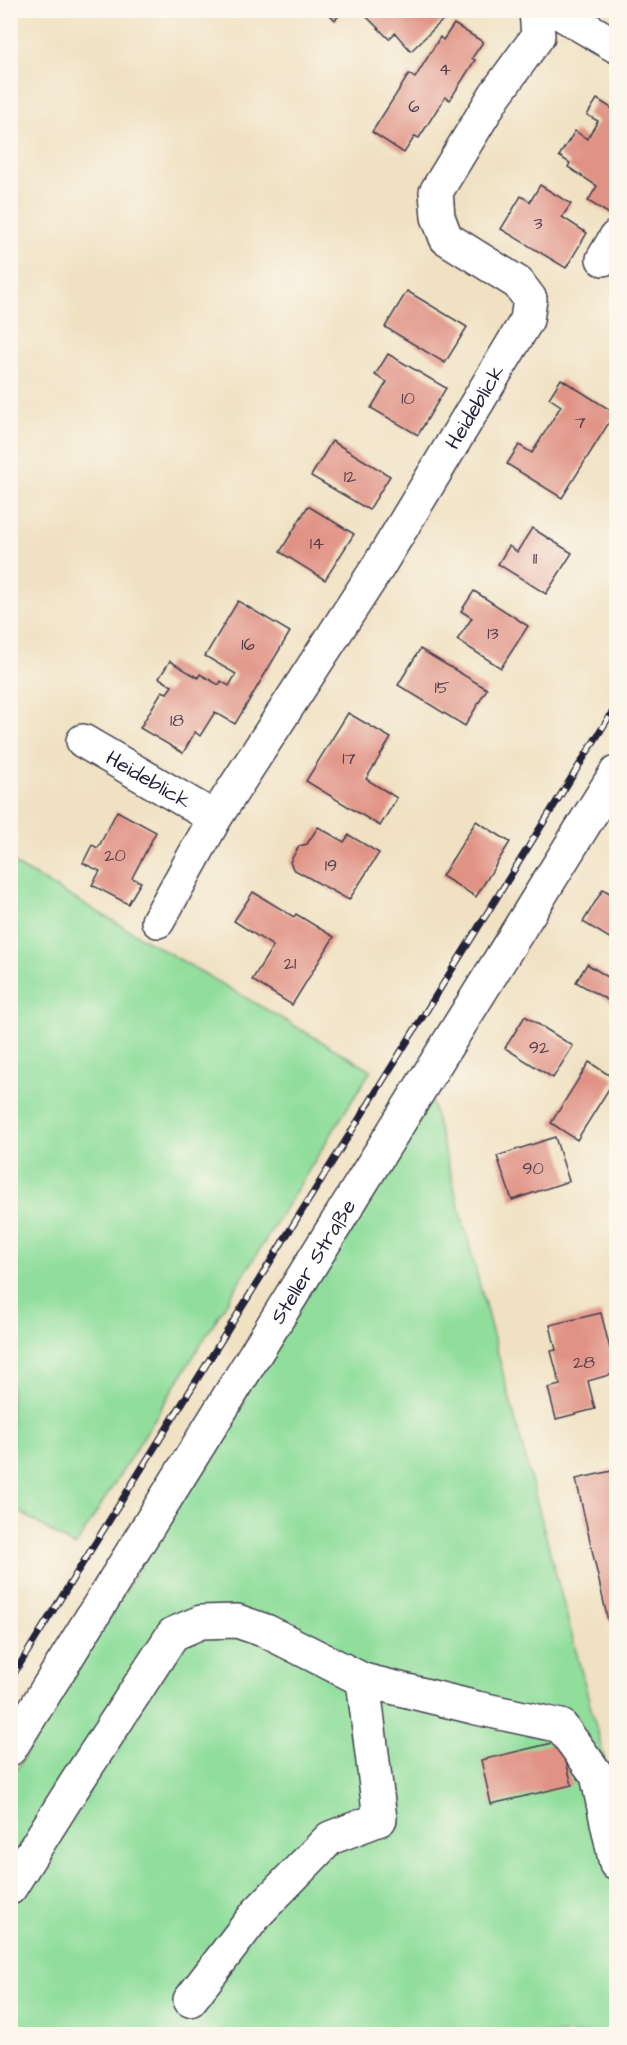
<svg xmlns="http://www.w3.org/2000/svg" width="627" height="2045" viewBox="0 0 627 2045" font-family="'Architects Daughter',sans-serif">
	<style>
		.green { fill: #91de9c; stroke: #5a806c; stroke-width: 1.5 }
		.building { fill: #e09284 }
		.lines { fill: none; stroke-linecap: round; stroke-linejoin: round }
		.minor-casing { stroke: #413f4f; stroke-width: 36 }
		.minor { stroke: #fff; stroke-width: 33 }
		.rail-casing { stroke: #22223b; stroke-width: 7 }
		.rail { stroke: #fbf7ec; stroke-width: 4.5; stroke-dasharray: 14; stroke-linecap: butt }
		.labels { text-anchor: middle; stroke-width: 4.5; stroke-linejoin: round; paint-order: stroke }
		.number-label { font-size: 18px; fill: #523e4d }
		.street-label { font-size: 21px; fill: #22223b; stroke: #fbf7ec }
	</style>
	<rect width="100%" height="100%" fill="#fbf7ec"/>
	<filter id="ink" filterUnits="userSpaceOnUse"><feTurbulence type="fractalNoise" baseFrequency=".0167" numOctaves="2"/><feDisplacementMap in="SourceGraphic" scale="12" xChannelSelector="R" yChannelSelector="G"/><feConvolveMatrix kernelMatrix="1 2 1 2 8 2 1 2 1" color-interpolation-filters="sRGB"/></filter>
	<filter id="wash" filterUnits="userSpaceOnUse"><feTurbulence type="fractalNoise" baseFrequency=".008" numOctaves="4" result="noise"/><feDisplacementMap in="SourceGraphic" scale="24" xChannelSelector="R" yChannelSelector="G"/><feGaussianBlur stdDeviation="1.35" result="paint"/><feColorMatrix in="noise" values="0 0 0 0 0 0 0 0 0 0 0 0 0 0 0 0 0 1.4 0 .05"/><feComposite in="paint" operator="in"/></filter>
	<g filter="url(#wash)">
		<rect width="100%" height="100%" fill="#f0e1c2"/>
		<g class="green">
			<path d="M11 862 371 1070 75 1547 11 1506Z"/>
			<path d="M429 1092 616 1803V2034H11L10 1780Z"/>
		</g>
		<g id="blocks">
			<g class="building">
				<path d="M325 10H344L335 20Z"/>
				<path d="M372 10H435L444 19 411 51 395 33 389 39 366 16Z"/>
				<path d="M454 24 483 42 472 58 475 60 450 100 445 97 419 138 415 136 404 153 372 132 409 74 415 78 440 37 443 40Z"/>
				<path d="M597 99 616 111V124L614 128 616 129V170L612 177 616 180V218L588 201 597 186 568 167 570 163 559 156 575 131 587 139 598 121 587 115Z"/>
				<path d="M540 185 571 204 562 217 587 233 566 268 501 229 521 196 530 202Z"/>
				<path d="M407 291 467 327 445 363 385 327Z"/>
				<path d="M388 354 446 388 418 435 371 408 387 382 375 375Z"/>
				<path d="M561 379 615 413 562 498 507 464 519 445 532 453 561 406 549 398Z"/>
				<path d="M332 441 390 476 369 510 311 476Z"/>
				<path d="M308 506 354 534 325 580 280 552Z"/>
				<path d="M532 528 572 553 546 594 498 564 509 546 517 552Z"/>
				<path d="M474 591 528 626 501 668 457 640 472 618 461 611Z"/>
				<path d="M238 601 290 632 235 724 215 712 200 736 195 732 183 753 140 728 162 691 167 693 172 686 159 678 170 661 198 678 200 674 219 685 221 681 229 686 236 674 205 656Z"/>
				<path d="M420 649 487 689 465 726 398 685Z"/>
				<path d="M348 713 391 738 366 779 397 798 380 826 306 781Z"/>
				<path d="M117 811 156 832 132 878 141 882 128 904 92 885 100 871 83 863 92 845 98 848Z"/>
				<path d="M476 821 510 842 476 897 442 876Z"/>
				<path d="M318 827 344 842 349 835 379 853 349 900 293 869 290 862 299 846 307 844Z"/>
				<path d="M603 889 616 897V942L583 922Z"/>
				<path d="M253 892 294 917 296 914 334 937 292 1005 252 980 273 946 234 921Z"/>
				<path d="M587 964 616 982V1005L576 982Z"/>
				<path d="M525 1016 573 1046 553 1078 505 1048Z"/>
				<path d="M589 1062 615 1079 577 1140 551 1123Z"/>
				<path d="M555 1137 569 1181 512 1200 497 1156Z"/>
				<path d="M601 1313 616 1373 588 1381 595 1409 556 1419 548 1388 560 1385 551 1351 556 1350 550 1325Z"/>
				<path d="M616 1470V1619L608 1621 576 1479Z"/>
				<path d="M561 1741 572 1785 491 1804 481 1760Z"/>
			</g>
		</g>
	</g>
	<g filter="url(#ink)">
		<use href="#blocks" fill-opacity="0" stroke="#413f4f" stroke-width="1.5"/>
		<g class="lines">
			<defs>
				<g id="minor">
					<path d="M555 10 616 46"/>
					<path d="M603 259 616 237"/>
					<path id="s1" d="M83 741 215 818"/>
					<path id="s2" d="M158 921 215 818 378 567 527 320 530 299 518 283 446 238 438 217 436 192 495 95 538 36 536 10"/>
					<path id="s3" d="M10 1749 616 773"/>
					<path d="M10 1888 76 1783 173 1634 201 1622 237 1621 266 1631 363 1680 477 1708 561 1726 597 1775 616 1864"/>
					<path d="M190 2000 257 1913 330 1838 380 1819 363 1680"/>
				</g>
			</defs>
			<use href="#minor" class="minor-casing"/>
			<use href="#minor" class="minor"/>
			<defs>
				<path id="rail" d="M10 1680 616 706"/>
			</defs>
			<use href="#rail" class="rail-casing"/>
			<use href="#rail" class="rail"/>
		</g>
	</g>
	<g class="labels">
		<g class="number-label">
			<text x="445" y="75">4</text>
			<text x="414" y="112">6</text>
			<text x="538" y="229">3</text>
			<text x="408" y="404">10</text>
			<text x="580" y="428">7</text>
			<text x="350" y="482">12</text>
			<text x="317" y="549">14</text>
			<text x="535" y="564">11</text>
			<text x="493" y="639">13</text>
			<text x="248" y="650">16</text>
			<text x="442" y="693">15</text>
			<text x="177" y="726">18</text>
			<text x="349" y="764">17</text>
			<text x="115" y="861">20</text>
			<text x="331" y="871">19</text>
			<text x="290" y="969">21</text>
			<text x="539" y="1053">92</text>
			<text x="533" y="1174">90</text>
			<text x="584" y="1368">28</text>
		</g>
		<g class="street-label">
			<text dy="7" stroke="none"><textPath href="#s2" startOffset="604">Heideblick</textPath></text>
			<text dy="7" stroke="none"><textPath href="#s1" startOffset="76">Heideblick</textPath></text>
			<text dy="7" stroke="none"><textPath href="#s3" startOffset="574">Steller Straße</textPath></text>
		</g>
	</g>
	<rect width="627" height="2045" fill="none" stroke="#fbf7ec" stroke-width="36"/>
</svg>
